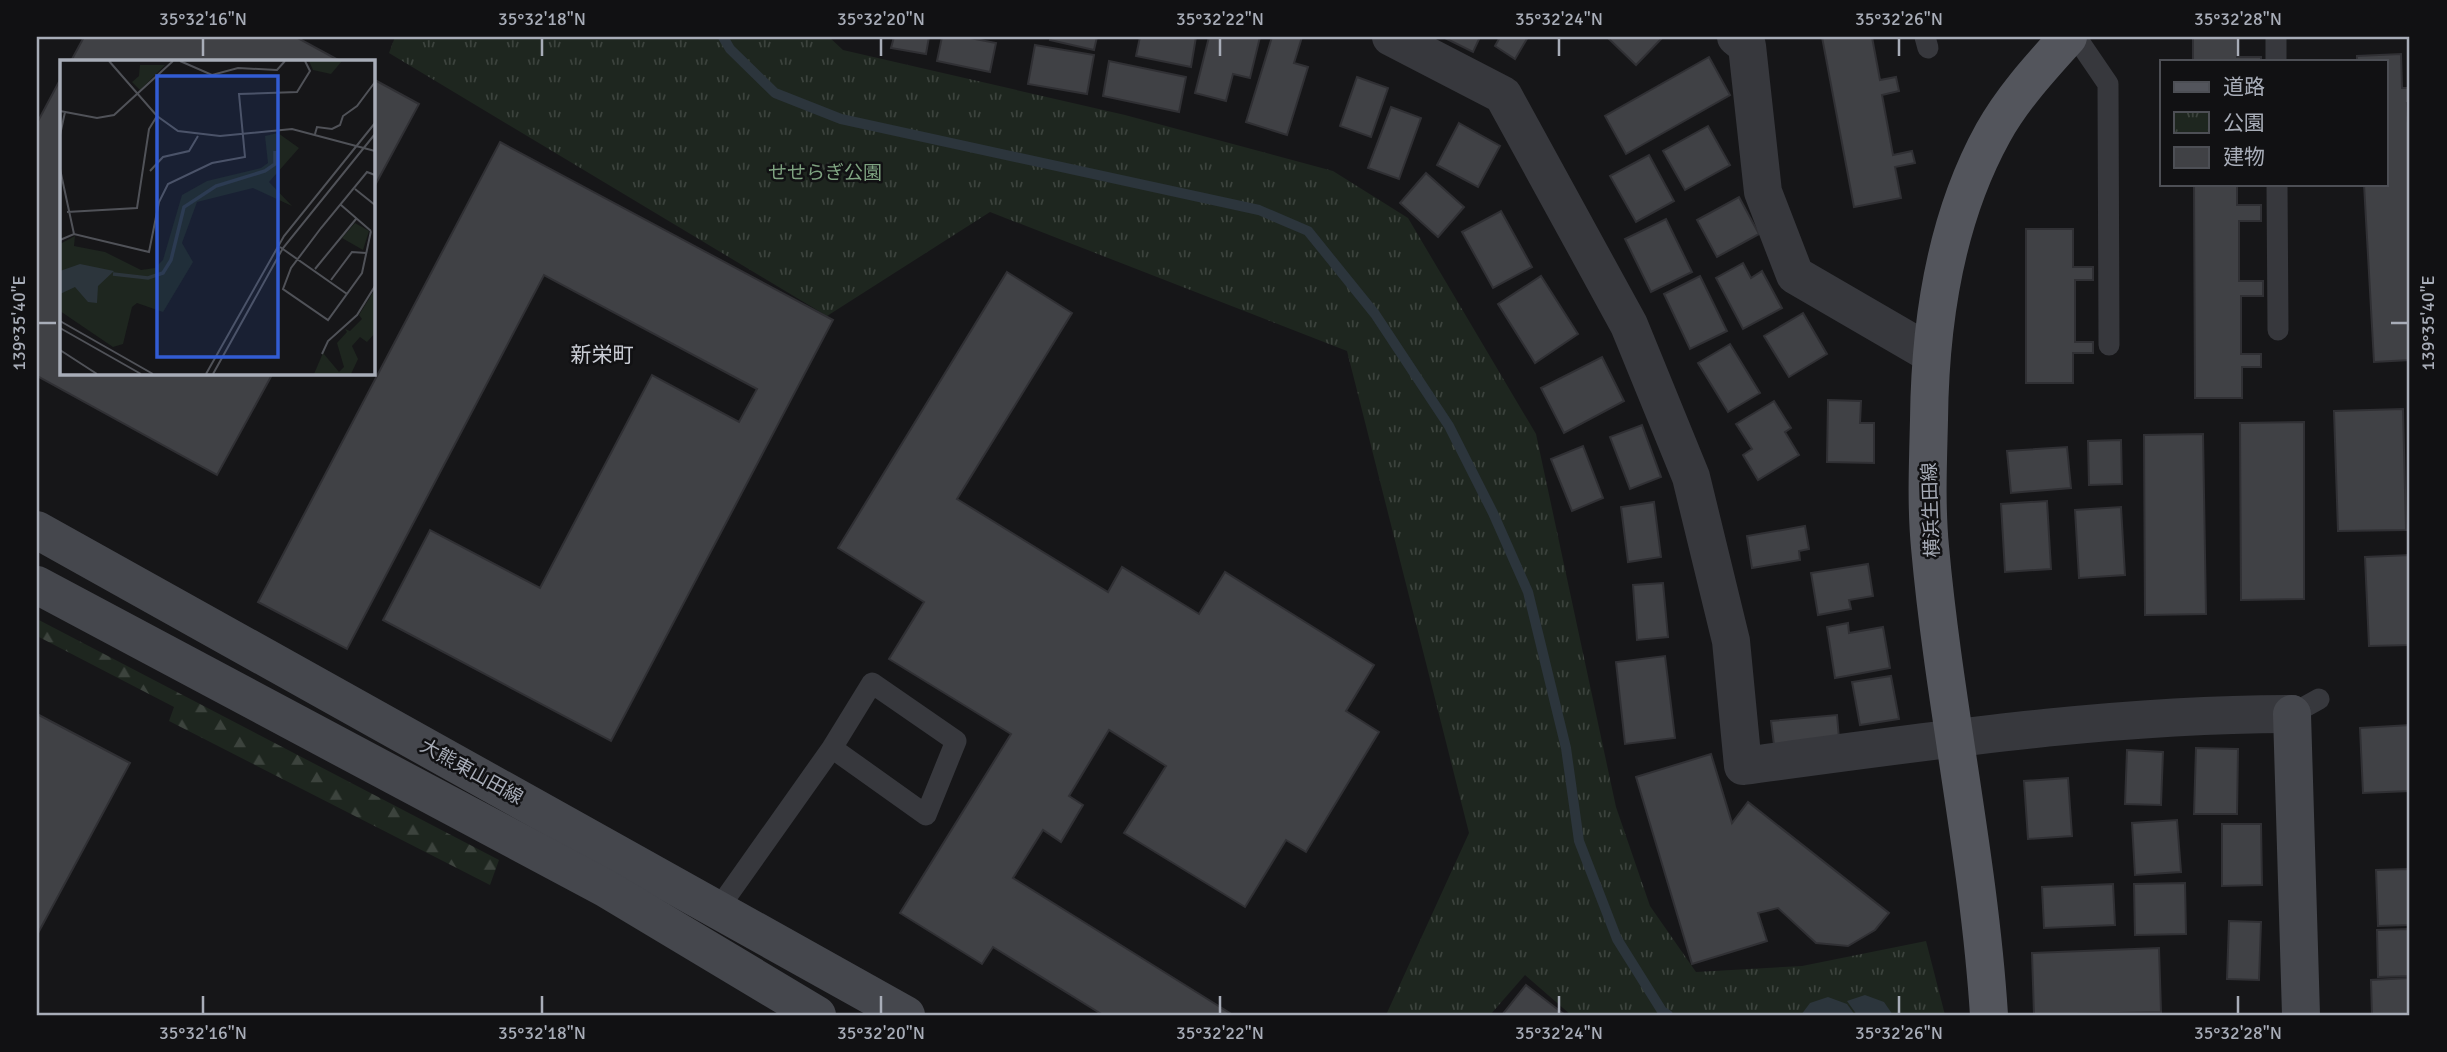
<svg xmlns="http://www.w3.org/2000/svg" width="2447" height="1052" viewBox="0 0 2447 1052" font-family="Signika,'Noto Sans JP',sans-serif">
	<style>
		.forest { fill: url(#forest-firs) }
		.park { fill: url(#park-tufts) }
		.water { fill: #2c353c }
		.lines { fill: none; stroke-linecap: round; stroke-linejoin: round }
		.stream { stroke: #2c353c; stroke-width: 10 }
		.building { fill: #404145; stroke: #303034; stroke-width: 2 }
		.lane { stroke: #37383d; stroke-width: 21 }
		.street { stroke: #37383d; stroke-width: 38 }
		.secondary { stroke: #45474d; stroke-width: 38 }
		.primary { stroke: #53555c; stroke-width: 38 }
		.ticks { fill: none; stroke: #a8adb8; stroke-width: 2.5 }
		.labels { text-anchor: middle; stroke-width: 5; stroke-linejoin: round; paint-order: stroke }
		.park-label { font-size: 19px; fill: #7fa381; stroke: #111113 }
		.street-label { font-size: 19px; fill: #a8adb8; stroke: #111113 }
		.neighbourhood-label { font-size: 21px; fill: #c9ccd4; stroke: #111113 }
		.inset-river { fill: none; stroke: #2c353c; stroke-width: 3.5 }
		.inset-road { fill: none; stroke: #505258; stroke-width: 2 }
		.view { fill: #325cd3; fill-opacity: 0.15; stroke: #325cd3; stroke-width: 3.5 }
		.inset-edge { fill: none; stroke: #a8adb8; stroke-width: 3.5 }
		.neatline { fill: none; stroke: #a8adb8; stroke-width: 2.5 }
		.ticks-label { font-size: 18px; text-anchor: middle; fill: #a8adb8 }
	</style>
	<defs>
		<pattern id="forest-firs" width="22" height="20" patternUnits="userSpaceOnUse" patternTransform="scale(1.75)"><rect width="22" height="20" fill="#1e261f"/><path d="M5 1l3.5 6h-7zM16 11l3.5 6h-7z" fill="#3c433d"/></pattern>
		<pattern id="park-tufts" width="24" height="20" patternUnits="userSpaceOnUse" patternTransform="scale(1.75)"><rect width="24" height="20" fill="#1e261f"/><path d="M3 7l-1-3M5 7V3M7 7l1-3M15 17l-1-3M17 17v-4M19 17l1-3" fill="none" stroke="#3c433d"/></pattern>
	</defs>
	<rect width="100%" height="100%" fill="#161618"/>
	<path class="forest" d="M37 619 499 860 490 885 169 721 174 707 37 636Z"/>
	<path class="park" d="M395 37H829L843 50 1125 115 1333 171 1408 218 1536 434 1616 807 1650 906 1696 972 1802 966 1926 941 1945 1015H1571L1525 975 1490 1015H1386L1469 833 1347 351 990 212 827 316 389 53Z"/>
	<g class="water">
		<path d="M1865 995 1884 1002 1893 1015H1857L1847 1001Z"/>
		<path d="M1828 997 1847 1004 1855 1015H1801L1810 1003Z"/>
	</g>
	<g class="lines">
		<path class="stream" d="M723 37 730 49 775 93 841 119 1259 210 1308 231 1375 314 1449 426 1493 513 1528 592 1566 748 1579 841 1617 939 1662 1011 1668 1015"/>
	</g>
	<g class="building">
		<path d="M84 37H296L340 61H71Z"/>
		<path d="M894 37H929L926 54 891 48Z"/>
		<path d="M942 37H965L996 43 990 72 937 61Z"/>
		<path d="M1051 37H1097L1094 50 1050 40Z"/>
		<path d="M1140 37H1196L1191 67 1136 56Z"/>
		<path d="M1209 37H1260L1250 78 1233 74 1226 101 1195 93Z"/>
		<path d="M1272 37H1302L1294 63 1308 67 1287 135 1246 122Z"/>
		<path d="M1443 37H1480L1473 52Z"/>
		<path d="M1500 37H1528L1515 59 1495 46Z"/>
		<path d="M1607 37H1663L1636 65Z"/>
		<path d="M1822 37H1872L1880 80 1896 77 1899 91 1882 95 1893 155 1912 151 1915 163 1895 167 1901 198 1854 207Z"/>
		<path d="M2193 37H2237V57H2261V61H2193Z"/>
		<path d="M1035 45 1094 55 1087 94 1028 84Z"/>
		<path d="M2401 54 2402 88H2410V103H2407L2410 164V360L2374 362 2364 184H2386V61H2357V56Z"/>
		<path d="M1709 57 1730 95 1626 154 1605 116Z"/>
		<path d="M1109 61 1186 77 1179 112 1103 96Z"/>
		<path d="M1357 77 1388 88 1371 137 1340 126Z"/>
		<path d="M61 78V373H273L217 475 37 376V123Z"/>
		<path d="M373 79 419 104 373 189Z"/>
		<path d="M1391 107 1421 118 1399 179 1368 168Z"/>
		<path d="M1459 123 1500 146 1478 187 1437 165Z"/>
		<path d="M1708 126 1730 165 1685 190 1663 151Z"/>
		<path d="M500 142 833 320 611 741 383 620 430 530 540 588 652 375 739 422 757 389 544 275 347 649 258 602Z"/>
		<path d="M1649 155 1674 201 1636 222 1610 176Z"/>
		<path d="M1426 173 1464 207 1438 237 1400 203Z"/>
		<path d="M2194 184H2237V205H2261V221H2239V281H2263V296H2241V354H2261V367H2242V398H2195Z"/>
		<path d="M1739 197 1759 234 1717 257 1697 220Z"/>
		<path d="M1501 211 1532 267 1493 288 1462 232Z"/>
		<path d="M1666 219 1692 272 1651 292 1625 239Z"/>
		<path d="M2026 229H2073V267H2093V280H2075V342H2093V353H2073V383H2026Z"/>
		<path d="M1743 263 1751 278 1762 271 1782 308 1743 329 1716 278Z"/>
		<path d="M1007 272 1072 313 957 499 1108 592 1122 567 1199 614 1225 572 1374 665 1346 711 1379 732 1306 852 1286 840 1245 907 1124 833 1166 766 1109 730 1069 796 1083 805 1061 842 1043 830 1013 878 1233 1015H1103L993 947 982 964 900 913 1011 734 889 659 924 602 838 548Z"/>
		<path d="M1541 276 1578 334 1535 363 1498 304Z"/>
		<path d="M1700 276 1727 331 1690 349 1664 294Z"/>
		<path d="M1803 313 1827 354 1789 377 1764 336Z"/>
		<path d="M1730 344 1760 393 1728 412 1698 363Z"/>
		<path d="M1602 357 1624 401 1564 433 1541 388Z"/>
		<path d="M1828 400 1861 401 1860 423H1874V463L1827 462Z"/>
		<path d="M1774 401 1791 428 1785 432 1799 455 1758 480 1743 455 1752 449 1736 424Z"/>
		<path d="M2403 409 2406 530 2338 531 2334 411Z"/>
		<path d="M2304 422V599L2241 600 2240 423Z"/>
		<path d="M1642 425 1661 477 1630 489 1610 437Z"/>
		<path d="M2203 434 2206 614 2145 615 2144 435Z"/>
		<path d="M2121 440 2122 484 2089 485 2088 441Z"/>
		<path d="M1583 446 1603 498 1572 511 1551 459Z"/>
		<path d="M2067 447 2071 488 2011 493 2007 451Z"/>
		<path d="M2047 501 2051 569 2005 572 2001 504Z"/>
		<path d="M1654 502 1661 557 1628 562 1621 507Z"/>
		<path d="M2121 507 2125 575 2079 578 2075 510Z"/>
		<path d="M1805 526 1809 549 1799 551 1800 560 1752 568 1747 536Z"/>
		<path d="M2410 555V645L2369 646 2365 557Z"/>
		<path d="M1868 564 1873 596 1849 600 1851 609 1818 615 1811 573Z"/>
		<path d="M1663 583 1668 637 1637 640 1633 585Z"/>
		<path d="M1848 623 1849 633 1883 627 1890 668 1835 678 1827 627Z"/>
		<path d="M1665 656 1675 738 1625 744 1616 662Z"/>
		<path d="M1891 676 1899 719 1860 725 1852 682Z"/>
		<path d="M37 714 130 763 37 935Z"/>
		<path d="M1837 715 1839 739 1774 745 1771 721Z"/>
		<path d="M2410 725V791L2363 793 2360 728Z"/>
		<path d="M2196 748 2238 749 2237 814H2194Z"/>
		<path d="M2127 750 2163 752 2161 805 2125 804Z"/>
		<path d="M1711 754 1732 823 1748 802 1889 913 1875 930 1848 946 1816 943 1778 908 1758 913 1767 941 1692 964 1636 777Z"/>
		<path d="M2068 778 2072 836 2028 839 2024 781Z"/>
		<path d="M2177 820 2181 872 2135 875 2132 823Z"/>
		<path d="M2222 824H2261L2262 885 2222 886Z"/>
		<path d="M2410 869V925L2378 926 2376 870Z"/>
		<path d="M2185 883 2186 934 2135 935 2134 884Z"/>
		<path d="M2113 884 2115 925 2044 928 2042 887Z"/>
		<path d="M2229 921 2261 922 2259 980 2227 979Z"/>
		<path d="M2410 929V976L2378 977 2377 930Z"/>
		<path d="M2159 948 2161 1012 2034 1015 2032 953Z"/>
		<path d="M2410 978V1015H2372L2371 980Z"/>
		<path d="M1526 985 1565 1015H1502Z"/>
	</g>
	<g class="lines">
		<g class="lane">
			<path d="M1925 37 1928 48"/>
			<path d="M2076 37 2108 84 2109 345"/>
			<path d="M2276 37V61"/>
			<path d="M2277 184 2278 330"/>
			<path d="M2292 714 2319 699"/>
			<path d="M718 909 832 748 926 815 956 741 872 683 832 748"/>
		</g>
		<g class="street">
			<path d="M1391 37 1503 95 1629 325 1691 477 1731 641 1743 766C1924 742 2108 714 2292 714"/>
			<path d="M1736 37 1747 46 1763 192 1795 275 1931 354"/>
		</g>
		<g class="secondary">
			<path d="M37 530 906 1015"/>
			<path d="M37 585 605 888 817 1015"/>
			<path d="M2292 714 2301 1015"/>
		</g>
		<path class="primary" d="M1989 1015C1979 858 1944 704 1930 547 1926 505 1928 462 1929 420 1930 322 1945 220 1993 133 2013 97 2041 67 2068 37"/>
	</g>
	<path class="ticks" d="M203 38V56M542 38V56M881 38V56M1220 38V56M1559 38V56M1899 38V56M2238 38V56M38 323H56M2391 323H2408M203 996V1014M542 996V1014M881 996V1014M1220 996V1014M1559 996V1014M1899 996V1014M2238 996V1014"/>
	<g class="labels">
		<g class="park-label">
			<text x="825" y="179">せせらぎ公園</text>
		</g>
		<g class="street-label">
			<text transform="translate(1930 510) rotate(-92)" y="7">横浜生田線</text>
			<text transform="translate(472 771) rotate(29)" y="7">大熊東山田線</text>
		</g>
		<g class="neighbourhood-label">
			<text x="602" y="362">新栄町</text>
		</g>
	</g>
	<g transform="translate(60 60)">
		<rect width="315" height="315" fill="#161618"/>
		<path d="M315 229V273L307 282 300 277 292 286 298 299 291 314H254L263 293 279 312 284 307 277 283 287 272 285 269 290 271 302 259 299 255Z" fill="#1e261f"/>
		<path d="M249 1H282L271 14 253 10ZM80 5H105L80 30 72 22 79 16ZM218 73 239 88 209 122 232 146 193 128 137 142 122 183 133 202 103 252 77 243 72 247 63 284 53 287 0 251V184L15 176 14 186 45 192 81 210 95 208 103 200 122 135 147 121 201 108 208 103 205 76ZM295 163 309 171 303 190 282 178Z" fill="#1e261f"/>
		<path d="M20 204 54 211 38 226 37 243 28 242 15 227 0 234V211Z" fill="#2c353c"/>
		<path class="inset-river" d="M53 214 88 218 103 213 111 200 124 147 156 126 205 111 215 104V91"/>
		<path class="inset-road" d="M49 1 97 56 118 71 160 76 232 69 315 91M120 1 152 15 178 8 217 10 225 1M0 51 37 58 54 55 113 1M255 74 257 67 272 69 280 65 283 56 297 46 315 22M0 75 5 52M0 109 14 174M90 111 103 97 129 91 138 76M295 129 315 145M281 145 311 171M7 152 77 148 89 69 97 56M311 171 302 213 268 260 223 229 231 208 261 168 307 112 315 115M0 180 14 174 89 192 99 142 108 124 152 103 185 97 179 34 237 32 250 11 245 1M220 187 287 234M255 209 296 159M271 220 292 192 306 193M0 261 93 314M0 268 81 314M0 290 37 314M262 294 268 281 297 255 315 226M146 314 224 176 315 63M153 314 223 188 315 74"/>
		<path class="view" d="M97 16H218V297H97Z"/>
		<rect width="315" height="315" class="inset-edge"/>
	</g>
	<rect width="2447" height="1052" fill="none" stroke="#111113" stroke-width="77"/>
	<rect x="2160" y="60" width="228" height="126" fill="#111113" stroke="#4d4f55" stroke-width="2"/>
	<rect x="2174" y="82" width="35" height="10" fill="#53555c" stroke="#4d4f55" stroke-width="2"/>
	<text x="2223" y="94" font-size="21" fill="#a8adb8">道路</text>
	<rect x="2174" y="112" width="35" height="21" fill="url(#park-tufts)" stroke="#4d4f55" stroke-width="2"/>
	<text x="2223" y="130" font-size="21" fill="#a8adb8">公園</text>
	<rect x="2174" y="147" width="35" height="21" fill="#404145" stroke="#4d4f55" stroke-width="2"/>
	<text x="2223" y="164" font-size="21" fill="#a8adb8">建物</text>
	<rect x="38" y="38" width="2370" height="976" class="neatline"/>
	<g class="ticks-label">
		<text x="203" y="25">35°32'16"N</text>
		<text x="542" y="25">35°32'18"N</text>
		<text x="881" y="25">35°32'20"N</text>
		<text x="1220" y="25">35°32'22"N</text>
		<text x="1559" y="25">35°32'24"N</text>
		<text x="1899" y="25">35°32'26"N</text>
		<text x="2238" y="25">35°32'28"N</text>
		<text transform="translate(2428 323) rotate(-90)" y="6">139°35'40"E</text>
		<text transform="translate(19 323) rotate(-90)" y="6">139°35'40"E</text>
		<text x="203" y="1039">35°32'16"N</text>
		<text x="542" y="1039">35°32'18"N</text>
		<text x="881" y="1039">35°32'20"N</text>
		<text x="1220" y="1039">35°32'22"N</text>
		<text x="1559" y="1039">35°32'24"N</text>
		<text x="1899" y="1039">35°32'26"N</text>
		<text x="2238" y="1039">35°32'28"N</text>
	</g>
</svg>
